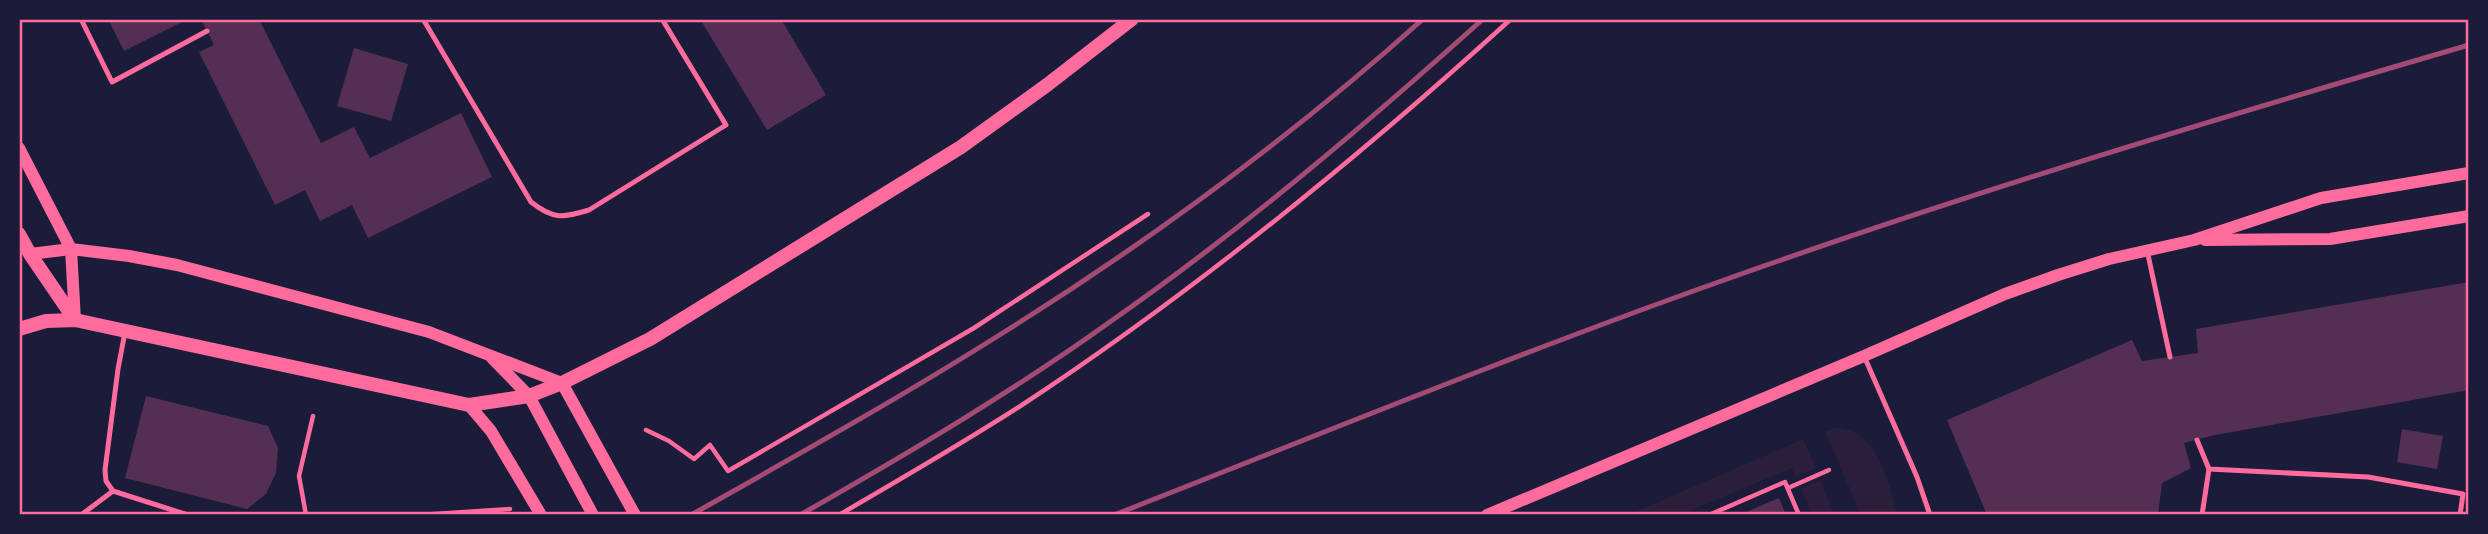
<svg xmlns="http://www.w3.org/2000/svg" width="2488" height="534" viewBox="0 0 2488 534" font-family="Raleway,sans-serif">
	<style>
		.green { fill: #2a1e3b }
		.building { fill: #542f53 }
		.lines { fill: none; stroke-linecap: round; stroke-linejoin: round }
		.path { stroke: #ff6b9d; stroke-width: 4.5 }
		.service { stroke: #ff6b9d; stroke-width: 5 }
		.tertiary { stroke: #ff6b9d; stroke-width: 12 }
		.secondary { stroke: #ff6b9d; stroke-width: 14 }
		.rail { stroke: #a44b75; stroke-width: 5 }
		.neatline { fill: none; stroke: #ff6b9d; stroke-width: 2.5 }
	</style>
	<rect width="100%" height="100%" fill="#1b1b3a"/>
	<g class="green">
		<path d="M1838 428C1879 431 1888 482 1898 515H1861L1825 431Z"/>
		<path d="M1803 439 1816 468 1795 477 1792 468 1680 515H1628Z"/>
		<path d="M1820 480 1835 515H1812L1801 489Z"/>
	</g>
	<g class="building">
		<path d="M108 19H188L124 51Z"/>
		<path d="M201 19H259L321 143 354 127 370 158 461 113 492 177 368 238 352 205 320 221 305 190 275 205 199 52 214 45Z"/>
		<path d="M700 19H781L826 95 767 130Z"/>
		<path d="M354 48 408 64 391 121 337 106Z"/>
		<path d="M2469 282V390L2215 435 2184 443 2191 468 2162 483 2158 515H1987L1947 420 2132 340 2142 361 2198 353 2196 329Z"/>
		<path d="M146 396 268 426 278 448 276 473 266 494 247 509 125 478Z"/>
		<path d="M2402 429 2443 436 2437 469 2397 462Z"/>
		<path d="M1779 498 1786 515H1739Z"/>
	</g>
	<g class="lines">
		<g class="path">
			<path d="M646 430 669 441 694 459 710 445 728 471 974 328 1148 214"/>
			<path d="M1788 488 1829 470"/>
			<path d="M306 515 299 476 313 416"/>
			<path d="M419 515 510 509"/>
			<path d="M839 515C902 478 965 442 1025 403 1198 289 1358 158 1511 19"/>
			<path d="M1709 515 1785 482 1799 515"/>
		</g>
		<g class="service">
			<path d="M81 19 112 82 207 31"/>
			<path d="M423 19 531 202C554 220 563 218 589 210L726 125 662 19"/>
			<path d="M2147 250 2170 357"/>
			<path d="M125 332 118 369 105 470 106 481 113 491 188 515"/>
			<path d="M1864 356 1917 477 1930 515"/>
			<path d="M2197 440 2209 469 2368 477 2463 494 2460 515"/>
			<path d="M81 515 113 491"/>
			<path d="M2202 515 2209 469"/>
		</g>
		<g class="tertiary">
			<path d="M19 148 71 249 75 320"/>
			<path d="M2205 240 2330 239 2469 216"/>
			<path d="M30 254 71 249 129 256 177 265 429 332 562 383 635 515"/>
			<path d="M492 358 529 396 593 515"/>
			<path d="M469 405 491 431 541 515"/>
			<path d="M1487 515 1864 356 2005 294 2058 275 2109 259 2194 240 2321 198 2469 173"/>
		</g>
		<g class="secondary">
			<path d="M19 234 30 254 75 320"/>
			<path d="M19 329 46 321 75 320 469 405 529 396 562 383 650 339 961 147 1047 85 1132 19"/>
		</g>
		<g class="rail">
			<path d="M691 515C790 459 889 404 985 344 1139 249 1288 140 1423 19"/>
			<path d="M800 515C907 454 1014 391 1114 319 1244 228 1365 125 1483 19"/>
			<path d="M1114 515C1313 437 1511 356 1713 284 1962 195 2215 119 2469 45"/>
		</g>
	</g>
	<rect width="2488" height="534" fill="none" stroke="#1b1b3a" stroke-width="42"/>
	<rect x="21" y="21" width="2446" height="492" class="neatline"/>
</svg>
